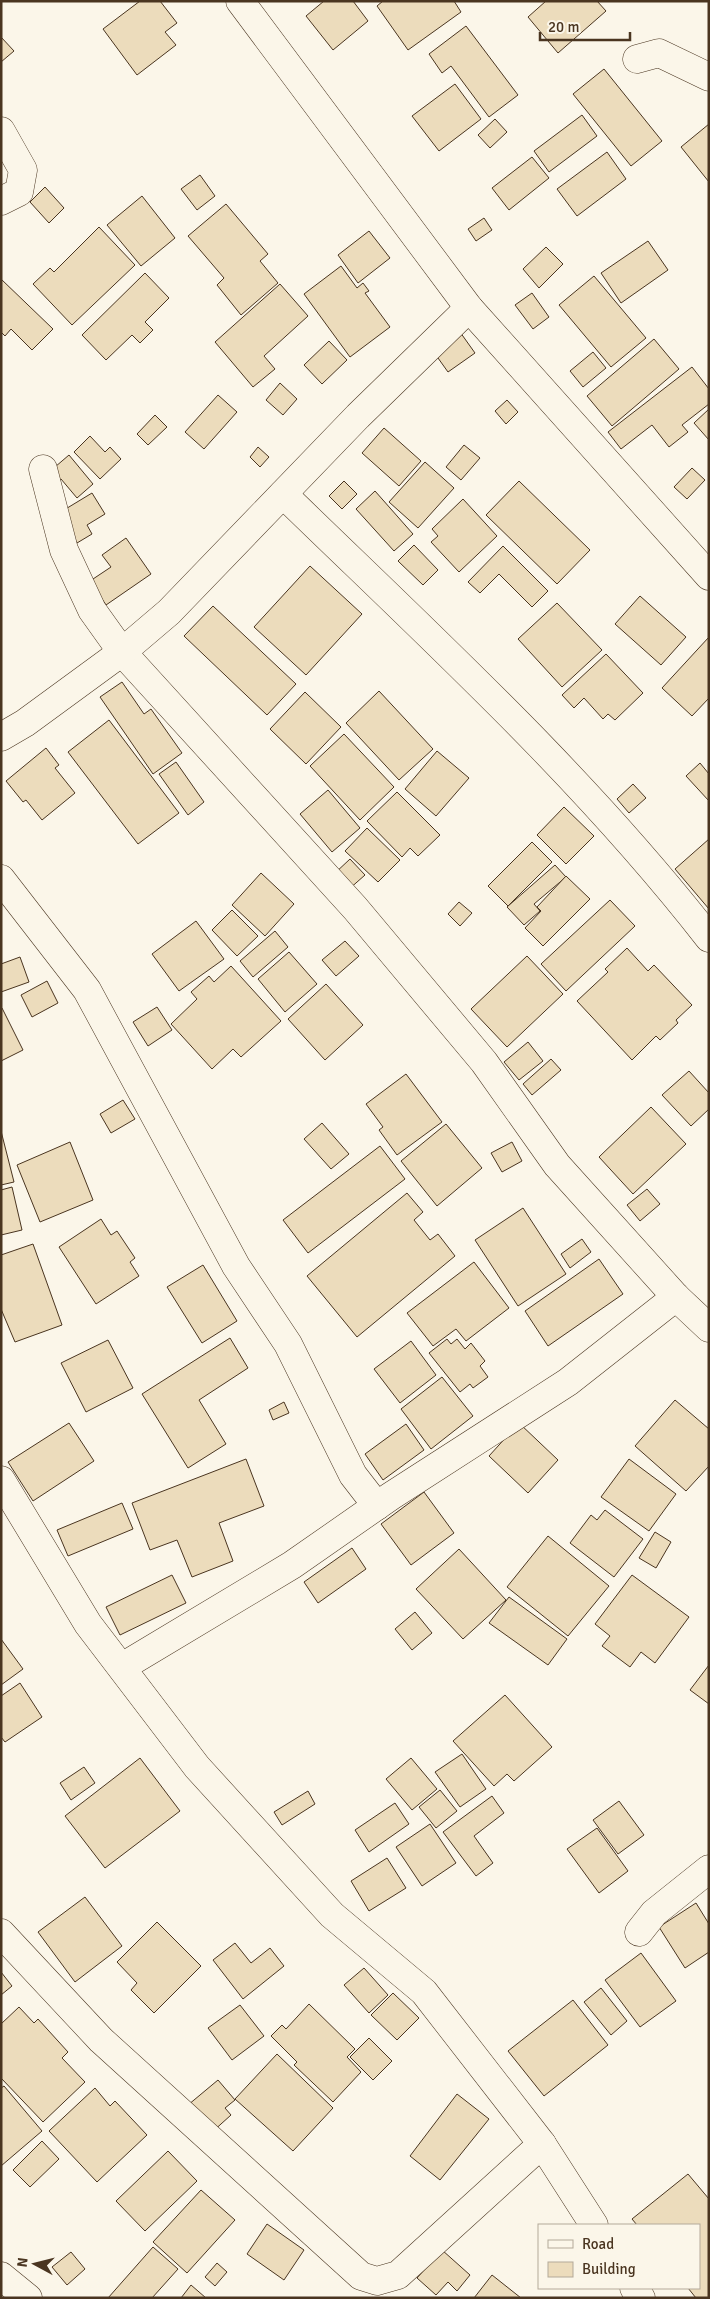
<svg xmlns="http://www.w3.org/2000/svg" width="710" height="2299" viewBox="0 0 710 2299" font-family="Signika,sans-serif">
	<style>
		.building { fill: #ecdcbc; stroke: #4a3520 }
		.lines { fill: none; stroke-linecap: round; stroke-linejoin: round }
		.minor-casing { stroke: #4a3520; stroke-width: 29 }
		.minor { stroke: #fbf6e9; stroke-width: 28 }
	</style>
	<rect width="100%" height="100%" fill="#fbf6e9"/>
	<g class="building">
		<path d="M140 1H160L177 23 165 32 176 45 137 75 103 29Z"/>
		<path d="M324 1H353L368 21 333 50 306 16Z"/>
		<path d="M383 1H454L461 12 408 50 377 6Z"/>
		<path d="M546 1H597L606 11 558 53 528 17Z"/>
		<path d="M466 26 518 95 489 117 451 66 442 73 429 54Z"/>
		<path d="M1 37 14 51 1 62Z"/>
		<path d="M604 69 662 141 631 166 573 94Z"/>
		<path d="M455 84 481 119 439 151 412 116Z"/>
		<path d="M582 115 597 136 549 172 534 151Z"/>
		<path d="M495 119 507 132 490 148 478 135Z"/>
		<path d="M709 124V182L681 147Z"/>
		<path d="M607 152 626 179 577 216 557 189Z"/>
		<path d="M532 157 549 178 509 210 492 188Z"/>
		<path d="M200 175 215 196 197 210 181 189Z"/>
		<path d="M45 187 64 208 49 223 30 202Z"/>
		<path d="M142 196 175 238 141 266 107 225Z"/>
		<path d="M226 204 268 254 260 261 278 283 241 315 217 285 224 278 188 236Z"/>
		<path d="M484 218 492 230 476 241 468 229Z"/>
		<path d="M99 227 135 265 72 325 33 284 50 268 54 272Z"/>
		<path d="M369 231 390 258 358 283 338 255Z"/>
		<path d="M648 241 668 270 621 303 601 273Z"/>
		<path d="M546 247 563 264 539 288 523 269Z"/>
		<path d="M341 266 357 288 363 283 369 291 365 293 390 327 350 357 304 294Z"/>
		<path d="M145 273 169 298 145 322 153 330 140 343 132 335 106 360 82 335Z"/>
		<path d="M594 276 646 338 611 367 559 305Z"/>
		<path d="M1 279 53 329 32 350 11 329 5 336 1 332Z"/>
		<path d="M280 284 308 316 264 356 275 369 253 387 215 342Z"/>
		<path d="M532 293 549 317 533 329 515 305Z"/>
		<path d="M460 332 475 353 448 372 433 351Z"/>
		<path d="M654 339 679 369 612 426 587 396Z"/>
		<path d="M329 341 347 360 322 384 304 365Z"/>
		<path d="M593 352 606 368 583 387 570 371Z"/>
		<path d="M692 367 709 389V404L682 425 688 432 669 447 652 425 621 449 608 432Z"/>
		<path d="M280 383 297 399 283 415 266 400Z"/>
		<path d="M218 395 237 412 204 449 185 432Z"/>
		<path d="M507 400 518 412 506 424 495 411Z"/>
		<path d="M709 409V440L694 423Z"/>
		<path d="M155 415 167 427 148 445 137 434Z"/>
		<path d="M384 428 421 461 399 486 362 453Z"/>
		<path d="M90 436 105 452 110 447 121 459 100 479 74 452Z"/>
		<path d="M464 445 480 458 461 480 446 467Z"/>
		<path d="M258 447 269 457 260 467 250 457Z"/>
		<path d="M69 455 93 484 77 498 61 479 56 483 48 473Z"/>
		<path d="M425 462 454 488 418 528 389 502Z"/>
		<path d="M692 468 705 480 687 499 674 487Z"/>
		<path d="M344 481 357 494 342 509 329 496Z"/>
		<path d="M519 481 590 550 557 584 486 515Z"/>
		<path d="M375 491 413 534 394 551 356 509Z"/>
		<path d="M92 493 105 514 87 525 92 534 77 543 59 513Z"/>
		<path d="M463 499 497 536 459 572 431 542 438 536 432 529Z"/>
		<path d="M126 538 151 574 106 605 90 581 111 567 102 555Z"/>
		<path d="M414 545 438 570 423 585 398 561Z"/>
		<path d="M503 546 548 591 532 607 499 574 480 593 468 582Z"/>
		<path d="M310 566 362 614 306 675 254 627Z"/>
		<path d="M640 596 686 637 661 665 615 624Z"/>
		<path d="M557 603 602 650 562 687 518 639Z"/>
		<path d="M213 606 296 684 267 715 184 636Z"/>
		<path d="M709 637V698L692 716 662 688Z"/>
		<path d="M606 654 643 693 615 720 608 714 603 719 584 698 574 708 562 695Z"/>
		<path d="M122 682 144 714 151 709 182 753 153 774 100 697Z"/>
		<path d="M379 691 433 749 399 780 346 723Z"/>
		<path d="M305 692 341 727 306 764 270 729Z"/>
		<path d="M109 720 179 813 138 844 68 752Z"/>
		<path d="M344 734 394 787 360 820 310 766Z"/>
		<path d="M46 748 59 765 55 768 75 793 42 820 26 800 23 802 6 781Z"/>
		<path d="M437 751 469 778 436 816 405 789Z"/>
		<path d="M176 762 204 802 188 815 159 774Z"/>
		<path d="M700 763 709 774V801L686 776Z"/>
		<path d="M633 784 646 798 629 813 617 799Z"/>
		<path d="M328 790 360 828 332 852 300 814Z"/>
		<path d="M397 792 440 835 418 856 410 848 402 857 367 821Z"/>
		<path d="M564 807 594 836 566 864 537 835Z"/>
		<path d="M367 828 400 860 378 882 345 851Z"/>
		<path d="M709 839V909L675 869Z"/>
		<path d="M532 842 552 862 508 906 488 886Z"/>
		<path d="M350 859 365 875 348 890 334 874Z"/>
		<path d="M555 865 566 877 534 904 540 911 524 925 507 907Z"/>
		<path d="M261 873 294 904 265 936 232 905Z"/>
		<path d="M566 876 590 899 543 946 525 928 541 911 537 907Z"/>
		<path d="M610 900 635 926 566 991 541 964Z"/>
		<path d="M459 902 472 913 460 926 448 914Z"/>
		<path d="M232 910 258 936 237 956 212 930Z"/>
		<path d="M196 921 224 959 179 991 152 954Z"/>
		<path d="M275 931 288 947 253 977 240 961Z"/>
		<path d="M345 941 359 956 336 976 322 960Z"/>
		<path d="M627 948 648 971 654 965 692 1005 676 1020 678 1023 660 1040 656 1036 632 1060 577 1001 608 972 605 969Z"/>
		<path d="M289 952 317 984 285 1012 258 979Z"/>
		<path d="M527 956 563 994 507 1047 471 1009Z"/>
		<path d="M20 957 29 982 1 992V964Z"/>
		<path d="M231 966 281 1021 241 1057 233 1049 212 1069 171 1024 197 999 191 992 209 976 214 982Z"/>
		<path d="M47 981 58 1003 32 1017 21 995Z"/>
		<path d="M326 984 363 1025 325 1060 288 1019Z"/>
		<path d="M157 1007 172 1030 148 1046 133 1022Z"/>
		<path d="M2 1008 23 1050 1 1061V1009Z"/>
		<path d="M528 1042 543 1061 519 1080 504 1062Z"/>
		<path d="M551 1059 561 1070 532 1095 523 1084Z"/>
		<path d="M689 1071 709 1093V1109L691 1126 662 1095Z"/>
		<path d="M406 1074 442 1122 397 1155 379 1130 383 1127 366 1104Z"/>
		<path d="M123 1100 135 1119 111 1133 100 1114Z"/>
		<path d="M651 1107 686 1144 633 1194 599 1157Z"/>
		<path d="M322 1123 349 1154 331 1169 304 1139Z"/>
		<path d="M446 1124 482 1168 437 1206 401 1161Z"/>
		<path d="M1 1131 14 1182 1 1185Z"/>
		<path d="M70 1142 93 1200 40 1222 17 1165Z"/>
		<path d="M512 1142 522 1161 502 1172 491 1153Z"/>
		<path d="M380 1146 405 1179 308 1253 283 1220Z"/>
		<path d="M12 1187 22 1230 1 1235V1190Z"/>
		<path d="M647 1189 660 1204 640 1221 627 1205Z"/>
		<path d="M407 1193 423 1212 414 1220 430 1240 438 1234 455 1256 357 1337 307 1276Z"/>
		<path d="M523 1208 566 1274 518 1306 475 1240Z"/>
		<path d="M101 1219 111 1235 117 1231 135 1258 130 1262 139 1276 96 1304 59 1247Z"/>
		<path d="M582 1239 591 1252 570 1268 561 1254Z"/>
		<path d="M33 1244 62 1325 15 1342 1 1309V1255Z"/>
		<path d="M599 1259 623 1294 548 1346 525 1311Z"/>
		<path d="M474 1262 509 1308 466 1341 456 1329 433 1346 407 1313Z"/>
		<path d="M203 1265 237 1321 202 1343 167 1287Z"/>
		<path d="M230 1338 248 1368 199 1400 226 1444 188 1468 142 1394Z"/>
		<path d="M447 1339 451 1344 457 1339 465 1349 471 1343 485 1361 480 1366 488 1377 473 1388 470 1384 460 1392 429 1353Z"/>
		<path d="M108 1340 133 1388 86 1412 61 1363Z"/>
		<path d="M411 1341 436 1375 400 1403 374 1369Z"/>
		<path d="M442 1377 473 1416 431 1449 401 1409Z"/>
		<path d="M675 1400 709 1429V1466L686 1491 635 1446Z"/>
		<path d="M284 1402 289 1413 273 1420 269 1410Z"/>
		<path d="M69 1423 94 1461 33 1501 8 1462Z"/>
		<path d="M519 1423 558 1460 528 1493 489 1456Z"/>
		<path d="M406 1424 424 1450 383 1480 365 1454Z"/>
		<path d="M246 1459 264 1506 219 1523 233 1561 192 1577 177 1540 150 1550 132 1503Z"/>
		<path d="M629 1459 676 1494 649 1531 601 1497Z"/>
		<path d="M424 1492 454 1533 411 1565 381 1524Z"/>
		<path d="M122 1503 133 1529 68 1556 57 1530Z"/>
		<path d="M605 1510 643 1539 614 1577 570 1543 591 1515 597 1520Z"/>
		<path d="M655 1532 671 1542 656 1568 639 1558Z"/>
		<path d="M548 1536 609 1586 568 1636 507 1587Z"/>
		<path d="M352 1548 366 1569 318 1603 304 1582Z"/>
		<path d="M459 1549 506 1600 463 1639 416 1589Z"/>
		<path d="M172 1575 186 1603 120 1635 106 1607Z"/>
		<path d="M632 1575 689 1617 655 1663 641 1652 630 1667 602 1646 610 1636 595 1624Z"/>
		<path d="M509 1597 567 1639 548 1665 489 1623Z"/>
		<path d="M415 1612 432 1633 412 1650 395 1629Z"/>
		<path d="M1 1639 23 1669 1 1685Z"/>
		<path d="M709 1665V1704L690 1690Z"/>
		<path d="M20 1683 42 1717 5 1742 1 1737V1696Z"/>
		<path d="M505 1695 552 1747 514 1781 507 1774 494 1786 453 1741Z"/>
		<path d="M462 1754 486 1789 460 1807 435 1772Z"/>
		<path d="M140 1758 180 1811 105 1868 65 1816Z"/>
		<path d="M411 1758 437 1789 412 1810 386 1779Z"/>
		<path d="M84 1767 95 1783 71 1800 60 1783Z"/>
		<path d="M440 1790 457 1811 436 1828 419 1807Z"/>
		<path d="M308 1791 315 1804 282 1825 274 1812Z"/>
		<path d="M492 1796 504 1813 474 1836 493 1863 476 1876 443 1832Z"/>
		<path d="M619 1801 644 1835 618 1854 593 1820Z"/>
		<path d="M395 1803 409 1824 369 1852 355 1830Z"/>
		<path d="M430 1824 456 1863 422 1886 396 1847Z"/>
		<path d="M597 1828 628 1871 599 1893 567 1849Z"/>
		<path d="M387 1858 406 1888 369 1911 351 1881Z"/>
		<path d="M85 1897 122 1946 75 1982 38 1932Z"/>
		<path d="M696 1903 709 1924V1952L685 1968 659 1927Z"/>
		<path d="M157 1922 201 1966 154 2013 131 1990 137 1983 117 1962Z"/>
		<path d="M235 1943 251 1963 270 1948 284 1966 243 1999 213 1960Z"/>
		<path d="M641 1953 676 2001 640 2027 605 1980Z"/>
		<path d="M364 1968 388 1995 369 2013 344 1985Z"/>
		<path d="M1 1972 12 1986 1 1995Z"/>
		<path d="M601 1988 627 2021 611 2035 584 2002Z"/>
		<path d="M393 1993 419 2018 397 2040 371 2015Z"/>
		<path d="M573 2000 608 2045 544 2096 508 2051Z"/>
		<path d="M309 2004 355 2049 347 2057 361 2072 333 2102 294 2065 297 2062 271 2036 282 2025 286 2029Z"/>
		<path d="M240 2005 264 2036 232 2060 208 2028Z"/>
		<path d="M19 2007 34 2023 38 2019 68 2052 62 2058 85 2082 43 2122 1 2078V2024Z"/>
		<path d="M369 2038 392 2061 373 2080 350 2057Z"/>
		<path d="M277 2054 333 2108 293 2151 235 2099Z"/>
		<path d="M218 2080 235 2100 225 2108 231 2115 211 2133 188 2105Z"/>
		<path d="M4 2086 42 2131 1 2166V2088Z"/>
		<path d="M95 2088 110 2106 115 2101 147 2135 97 2182 49 2131Z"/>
		<path d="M457 2094 489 2119 440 2180 410 2156Z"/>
		<path d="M42 2141 59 2159 30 2187 13 2170Z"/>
		<path d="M168 2151 197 2181 145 2231 116 2201Z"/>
		<path d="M688 2174 709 2199V2298H696L688 2288H699V2225H637L632 2219Z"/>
		<path d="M201 2190 235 2220 187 2273 153 2242Z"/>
		<path d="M267 2224 304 2250 284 2280 247 2254Z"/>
		<path d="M153 2247 178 2269 152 2298H108Z"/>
		<path d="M442 2250 470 2275 457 2291 448 2282 436 2295 417 2278Z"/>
		<path d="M71 2252 85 2269 67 2285 52 2267Z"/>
		<path d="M217 2263 227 2272 215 2286 205 2277Z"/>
		<path d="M492 2275 521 2298H474Z"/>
		<path d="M191 2285 206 2298H181Z"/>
	</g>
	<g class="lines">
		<defs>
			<g id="minor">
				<path d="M240 1 469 308 709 576"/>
				<path d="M637 59 659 53 709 77"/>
				<path d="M1 131 23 170 19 192 1 201"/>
				<path d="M43 469 64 550 92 610 122 652 355 908 484 1062 557 1165 676 1297 709 1328"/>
				<path d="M283 494C430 637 583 776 709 938"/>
				<path d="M1 737 25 723 122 652 169 612 358 416 469 308"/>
				<path d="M1 879 87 990 236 1266 288 1344 353 1475 377 1506"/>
				<path d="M1 1480 88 1624 197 1767 332 1915 424 1992 542 2144 594 2225"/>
				<path d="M122 1667 292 1565 391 1496 568 1382 676 1297"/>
				<path d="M639 1932 654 1913 709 1869"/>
				<path d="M1 1933 101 2040 361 2276 377 2281 398 2275 542 2144"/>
				<path d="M1 2276 28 2298"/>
				<path d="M634 2288 641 2298"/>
			</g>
		</defs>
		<use href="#minor" class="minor-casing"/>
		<use href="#minor" class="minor"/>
	</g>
	<rect width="710" height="2299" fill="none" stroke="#4a3520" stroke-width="5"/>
	<rect x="538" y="2224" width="162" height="65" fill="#fbf6e9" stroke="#b4a999"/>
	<rect x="548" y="2240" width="25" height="8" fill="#fbf6e9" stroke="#b4a999"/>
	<text x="582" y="2249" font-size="15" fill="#4a3520">Road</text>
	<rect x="548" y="2262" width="25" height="15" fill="#ecdcbc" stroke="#b4a999"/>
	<text x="582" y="2274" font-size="15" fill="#4a3520">Building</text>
	<g transform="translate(35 2264) rotate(277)" stroke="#fbf6e9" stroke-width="4" paint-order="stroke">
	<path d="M0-4L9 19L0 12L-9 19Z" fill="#4a3520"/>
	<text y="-8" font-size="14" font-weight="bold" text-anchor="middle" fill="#4a3520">N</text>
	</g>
	<path d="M540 32v8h90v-8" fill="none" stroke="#4a3520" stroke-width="2.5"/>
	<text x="548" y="32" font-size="15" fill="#4a3520" stroke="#fbf6e9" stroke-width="4" paint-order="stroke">20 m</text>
</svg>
